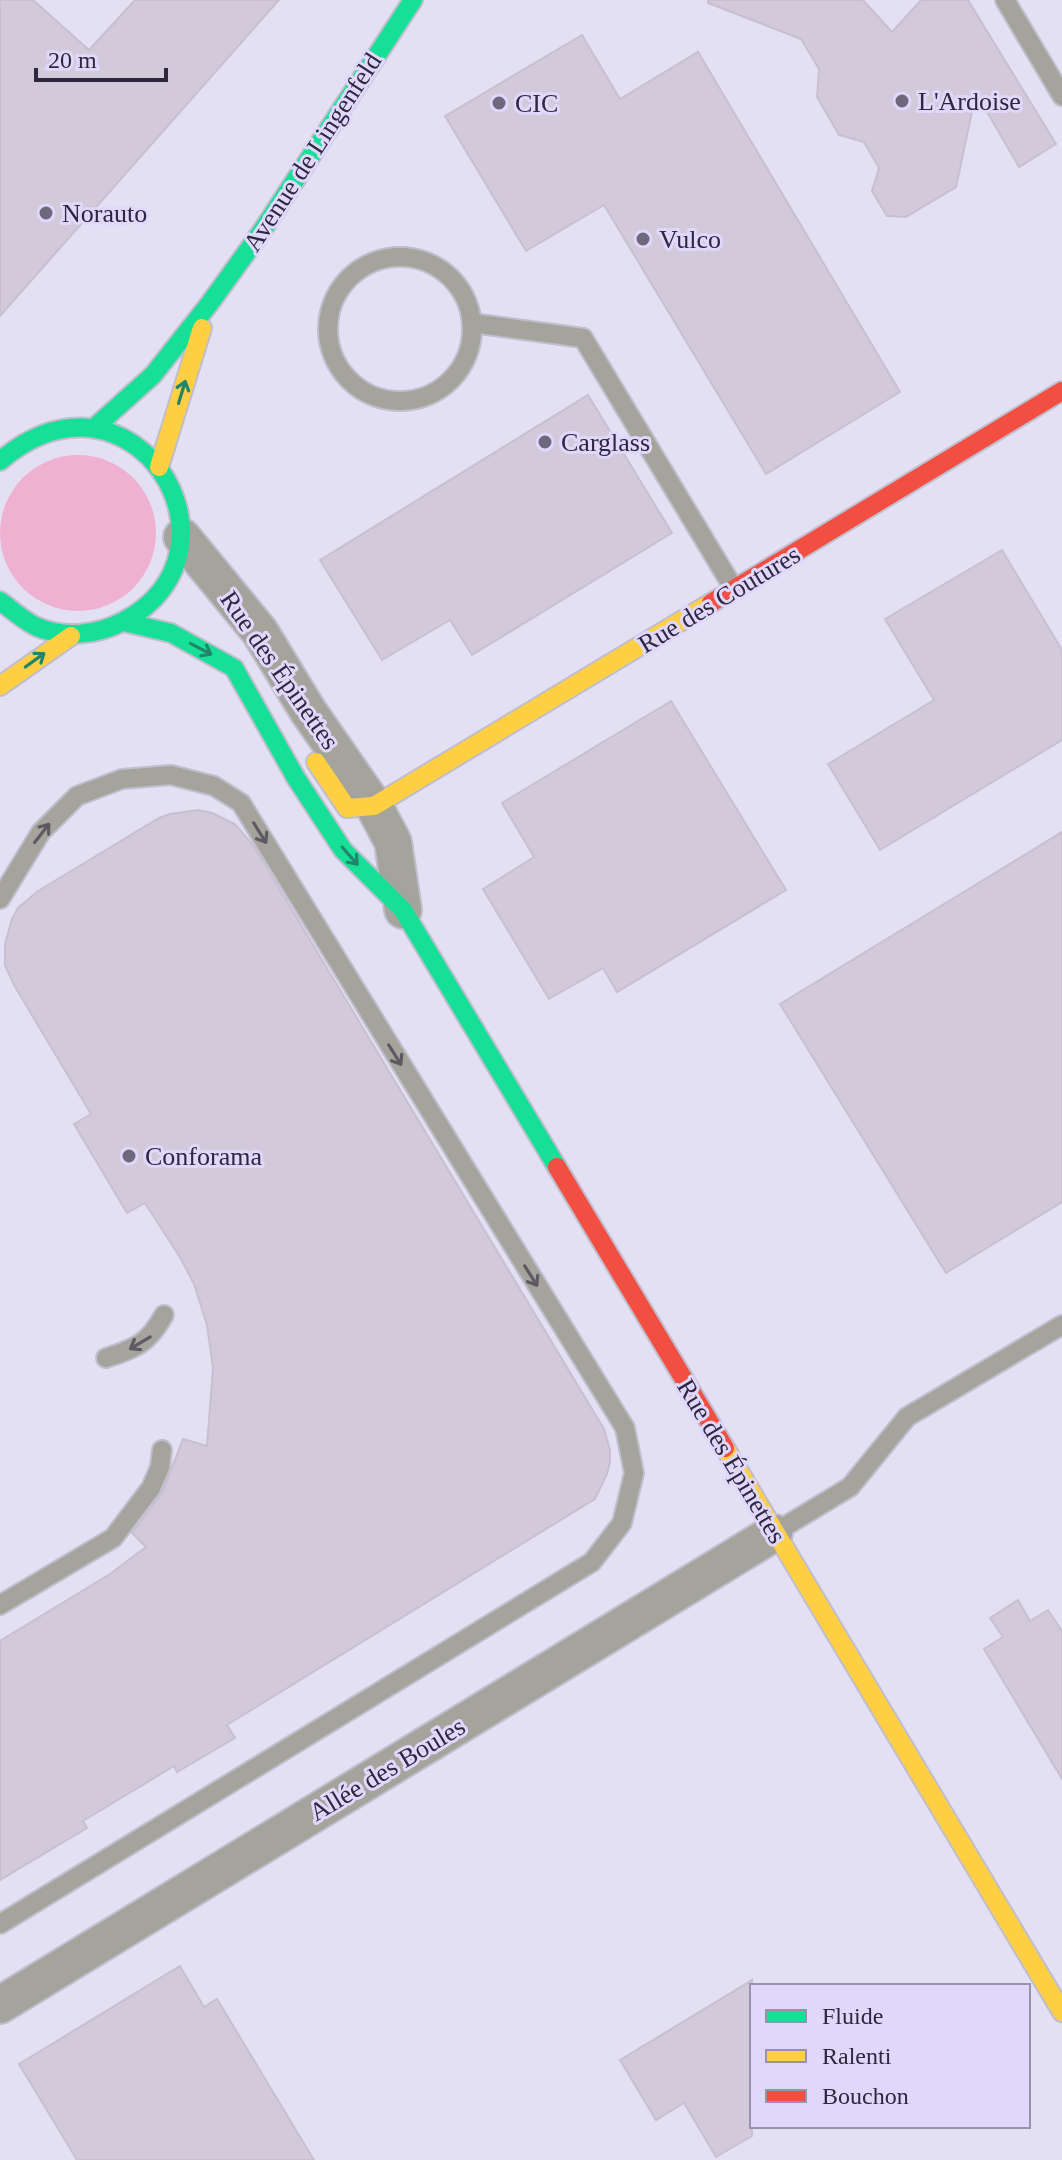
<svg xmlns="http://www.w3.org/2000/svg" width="1062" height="2160" viewBox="0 0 1062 2160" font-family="'Times New Roman',serif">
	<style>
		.green { fill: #efb1d2 }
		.building { fill: #d2c9db; stroke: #c8c0d1; stroke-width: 2 }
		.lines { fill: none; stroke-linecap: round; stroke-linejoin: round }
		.lane-casing { stroke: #c0bdcd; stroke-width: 22 }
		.street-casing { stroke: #c0bdcd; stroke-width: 40 }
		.fast-casing { stroke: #c0bdcd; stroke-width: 22 }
		.slow-casing { stroke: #c0bdcd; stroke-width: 22 }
		.jam-casing { stroke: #c0bdcd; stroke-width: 22 }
		.lane { stroke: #a4a49c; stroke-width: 18 }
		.street { stroke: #a4a49c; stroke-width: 36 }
		.fast { stroke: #16e098; stroke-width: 18 }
		.slow { stroke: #ffcf43; stroke-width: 18 }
		.jam { stroke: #f24e42; stroke-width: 18 }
		.oneway { stroke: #22846b }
		.oneway2 { stroke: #5d5a64 }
		.poi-dot { fill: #6e687d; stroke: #e0d8fb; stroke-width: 3 }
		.labels { text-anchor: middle; stroke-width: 6; stroke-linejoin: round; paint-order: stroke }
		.poi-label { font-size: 26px; fill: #2e283e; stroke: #e0d8fb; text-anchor: start }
		.street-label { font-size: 26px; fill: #2e283e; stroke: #e0d8fb }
	</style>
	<rect width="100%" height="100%" fill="#e4e0f3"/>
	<circle class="green" cx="78" cy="533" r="78"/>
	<g class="building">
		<path d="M0 0H33L89 50 135 0H279L0 316Z"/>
		<path d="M708 0H863L892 32 921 0H968L1056 144 1019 167 976 93 956 187 906 217 887 216 872 191 879 168 864 142 839 135 817 97 819 69 801 39 708 3Z"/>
		<path d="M582 35 620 99 698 52 900 392 766 474 604 205 526 251 445 116Z"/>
		<path d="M588 395 672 533 472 655 450 620 382 660 320 560Z"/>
		<path d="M1002 550 1062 650V740L880 850 828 764 934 700 885 619Z"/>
		<path d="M671 701 786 890 617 992 603 968 549 999 483 889 534 857 502 803Z"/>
		<path d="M198 810 212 813 235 824 253 845 604 1429 610 1450V1462L607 1474 595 1499 227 1725 235 1738 177 1772 174 1766 83 1821 87 1828 0 1880V1641L110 1574 146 1547 132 1533 162 1493 183 1439 207 1446 213 1368 207 1325 194 1284 181 1259 145 1203 127 1213 74 1124 91 1114 14 985 5 965V944L12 919 18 908 38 891 159 818 170 814Z"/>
		<path d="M1062 832V1202L946 1273 780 1004Z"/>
		<path d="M1018 1600 1030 1621 1048 1610 1062 1631V1779L984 1649 1003 1637 990 1618Z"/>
		<path d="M180 1966 204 2007 217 1999 314 2160H77L19 2064Z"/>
		<path d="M752 1980V2136L716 2157 684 2103 656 2120 620 2060Z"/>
	</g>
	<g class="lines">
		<defs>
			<g id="lane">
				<path d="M1005 0 1062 96"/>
				<circle cx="400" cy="329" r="72"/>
				<path d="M472 323 583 338 734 589"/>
				<path d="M0 899 41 832 77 796 122 779 171 775 214 786 241 803 625 1428 634 1473 622 1523 592 1562 0 1924"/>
				<path d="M106 1358C136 1348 148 1344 164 1315"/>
				<path d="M774 1533 850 1487 907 1417 1062 1325"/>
				<path d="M0 1605 113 1538 151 1488 160 1467 162 1450"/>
			</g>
			<g id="street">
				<path d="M182 537 260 632 308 711 374 806 393 842 403 910"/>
				<path d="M0 2005 774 1533"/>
			</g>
			<g id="fast">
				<path d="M94 428 153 375 210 303 262 231 413 0"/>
				<path d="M0 461C132 349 257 549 124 621 98 635 63 639 35 626 23 620 11 609 0 601"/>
				<path d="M128 623 171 633 234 668 296 778 343 850 403 910 557 1167"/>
			</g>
			<g id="slow">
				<path d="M159 467 202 328"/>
				<path d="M0 686 71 636"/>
				<path d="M316 762 347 808 374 806 711 603"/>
				<path d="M725 1448 1062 2012"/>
			</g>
			<g id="jam">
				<path d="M711 603 1062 391"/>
				<path d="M557 1167 725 1448"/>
			</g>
		</defs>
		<use href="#lane" class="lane-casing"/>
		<use href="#street" class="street-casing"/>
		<use href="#fast" class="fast-casing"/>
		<use href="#slow" class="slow-casing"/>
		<use href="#jam" class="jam-casing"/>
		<use href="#lane" class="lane"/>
		<use href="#street" class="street"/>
		<use href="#fast" class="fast"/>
		<use href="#slow" class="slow"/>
		<use href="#jam" class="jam"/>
	</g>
	<defs><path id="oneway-shaft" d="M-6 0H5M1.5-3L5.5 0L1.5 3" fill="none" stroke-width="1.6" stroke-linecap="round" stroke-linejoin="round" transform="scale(2)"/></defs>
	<g class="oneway">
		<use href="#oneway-shaft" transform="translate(182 392) rotate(-73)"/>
		<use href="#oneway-shaft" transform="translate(201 649) rotate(28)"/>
		<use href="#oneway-shaft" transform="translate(35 660) rotate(-36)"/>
		<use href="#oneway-shaft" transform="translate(350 856) rotate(49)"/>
	</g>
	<g class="oneway2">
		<use href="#oneway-shaft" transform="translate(42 833) rotate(-52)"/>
		<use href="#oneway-shaft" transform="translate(260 833) rotate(58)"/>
		<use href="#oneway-shaft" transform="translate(395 1055) rotate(58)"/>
		<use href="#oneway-shaft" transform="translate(531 1276) rotate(58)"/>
		<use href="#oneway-shaft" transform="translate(140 1343) rotate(149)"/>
	</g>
	<g class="poi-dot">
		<circle cx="902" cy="101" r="8"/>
		<circle cx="499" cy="103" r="8"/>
		<circle cx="46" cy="213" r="8"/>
		<circle cx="643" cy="239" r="8"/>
		<circle cx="545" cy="442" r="8"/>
		<circle cx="129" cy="1156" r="8"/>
	</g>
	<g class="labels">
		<g class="poi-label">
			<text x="918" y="110">L'Ardoise</text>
			<text x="515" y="112">CIC</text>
			<text x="62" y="222">Norauto</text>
			<text x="659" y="248">Vulco</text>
			<text x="561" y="451">Carglass</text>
			<text x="145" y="1165">Conforama</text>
		</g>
		<g class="street-label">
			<text transform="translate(312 152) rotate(-57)" y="9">Avenue de Lingenfeld</text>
			<text transform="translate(719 599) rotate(-31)" y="9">Rue des Coutures</text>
			<text transform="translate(280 670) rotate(55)" y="9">Rue des Épinettes</text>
			<text transform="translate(732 1461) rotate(59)" y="9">Rue des Épinettes</text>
			<text transform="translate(387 1769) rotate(-31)" y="9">Allée des Boules</text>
		</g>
	</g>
	<rect x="750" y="1984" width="280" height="144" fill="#e0d8fb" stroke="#9992af" stroke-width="2"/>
	<rect x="766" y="2010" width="40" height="12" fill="#16e098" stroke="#9992af" stroke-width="2"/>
	<text x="822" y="2024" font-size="24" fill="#2e283e">Fluide</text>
	<rect x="766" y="2050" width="40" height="12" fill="#ffcf43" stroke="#9992af" stroke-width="2"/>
	<text x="822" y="2064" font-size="24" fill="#2e283e">Ralenti</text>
	<rect x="766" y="2090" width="40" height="12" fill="#f24e42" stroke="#9992af" stroke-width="2"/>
	<text x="822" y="2104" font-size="24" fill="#2e283e">Bouchon</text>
	<path d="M36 68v12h130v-12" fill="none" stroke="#2e283e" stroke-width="4"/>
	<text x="48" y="68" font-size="24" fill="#2e283e" stroke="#e0d8fb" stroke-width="6" paint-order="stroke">20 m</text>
</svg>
